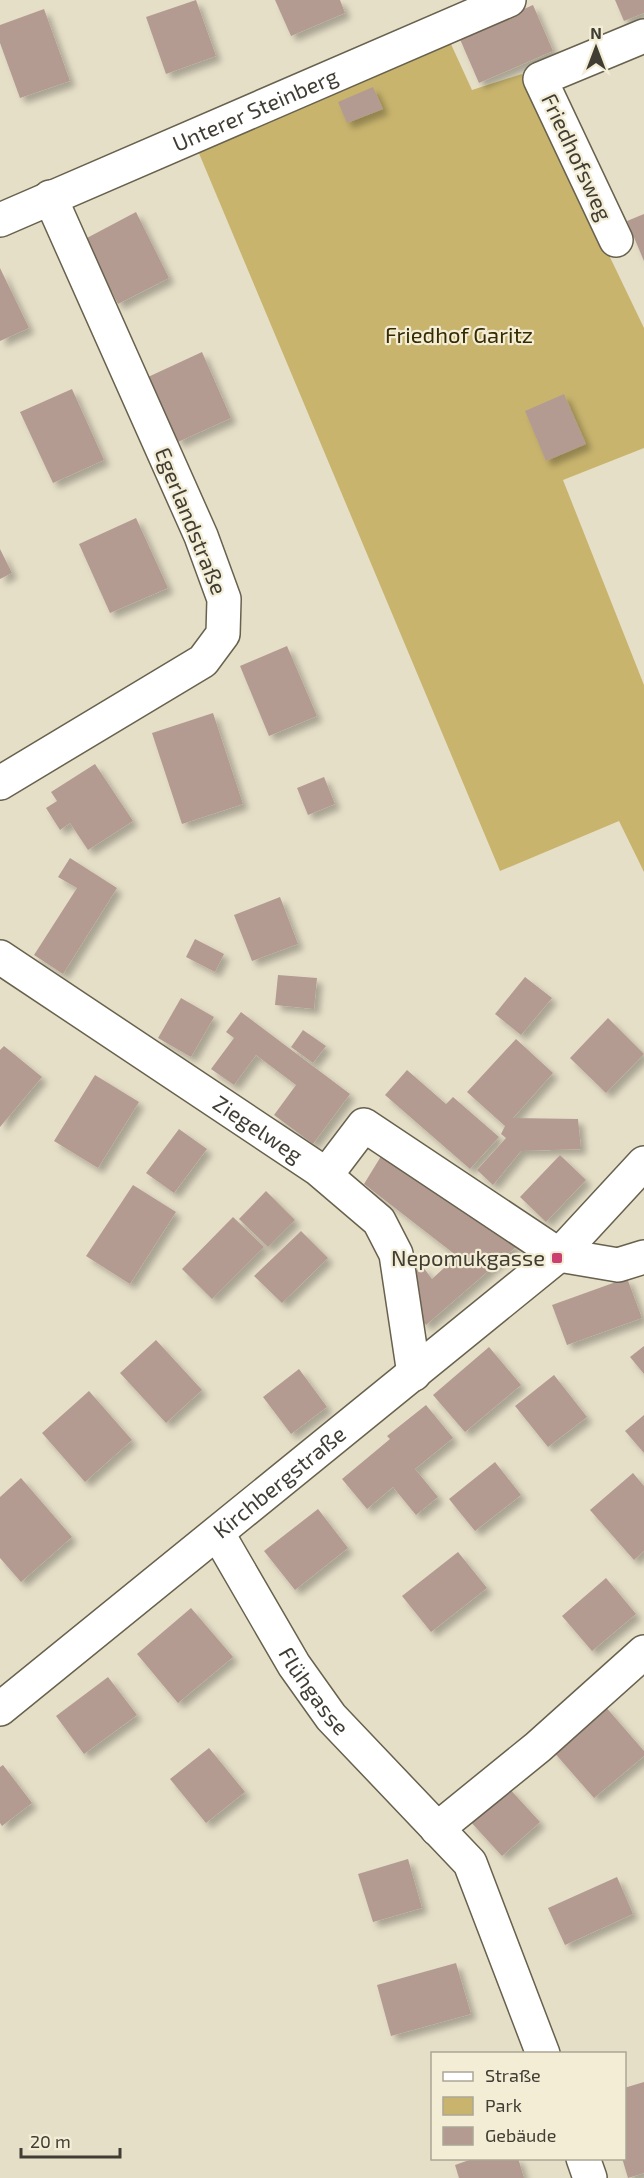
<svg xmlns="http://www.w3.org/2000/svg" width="644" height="2178" viewBox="0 0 644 2178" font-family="'Exo 2',sans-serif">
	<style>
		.green { fill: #c8b46d }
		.building { fill: #b49b92; filter: url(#shadow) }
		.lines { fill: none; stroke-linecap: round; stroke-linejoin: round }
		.minor-casing { stroke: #67614d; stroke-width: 36 }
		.minor { stroke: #fff; stroke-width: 33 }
		.poi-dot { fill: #cc3f71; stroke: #f3edd5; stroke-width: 2 }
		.labels { text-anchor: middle; stroke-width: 4.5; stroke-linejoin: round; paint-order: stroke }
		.street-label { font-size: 22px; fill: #403d34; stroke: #f3edd5 }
		.park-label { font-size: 22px; fill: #352a00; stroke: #f3edd5 }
		.poi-label { font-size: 22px; fill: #403d34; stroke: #f3edd5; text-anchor: end }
	</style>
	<defs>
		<filter id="shadow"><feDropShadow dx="5.5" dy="5.5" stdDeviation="3" flood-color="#0004"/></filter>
	</defs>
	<rect width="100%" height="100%" fill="#e6dfc8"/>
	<path class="green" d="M450 42 472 90 522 74 644 328V448L563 480 644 685V872L619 821 500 871 198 151Z"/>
	<g class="building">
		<path d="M196 0 216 56 166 74 146 17Z"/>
		<path d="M275 0H340L345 13 291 36Z"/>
		<path d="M615 0H644V13L624 21Z"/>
		<path d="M533 5 553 51 479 83 459 37Z"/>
		<path d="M44 9 70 81 20 98 0 43V25Z"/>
		<path d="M373 87 383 109 347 123 338 102Z"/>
		<path d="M136 212 169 278 118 304 85 239Z"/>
		<path d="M644 214V261L627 221Z"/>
		<path d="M0 268 29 328 0 341Z"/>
		<path d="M202 352 231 418 178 442 148 377Z"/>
		<path d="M72 389 104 460 53 483 20 412Z"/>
		<path d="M564 394 586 444 546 461 525 411Z"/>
		<path d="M136 518 168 588 110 613 79 544Z"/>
		<path d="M0 549 12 573 0 579Z"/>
		<path d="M287 646 317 716 269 736 240 666Z"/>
		<path d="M213 713 243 804 182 824 152 733Z"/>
		<path d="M95 764 133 821 88 850 70 823 60 830 46 808 57 801 51 792Z"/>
		<path d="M324 777 335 804 308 815 297 788Z"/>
		<path d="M70 858 117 888 63 974 34 955 77 888 58 877Z"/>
		<path d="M280 897 298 944 252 961 234 915Z"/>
		<path d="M195 939 224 954 215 972 186 957Z"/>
		<path d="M278 975 317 978 314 1009 275 1005Z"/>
		<path d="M525 977 552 998 521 1035 495 1014Z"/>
		<path d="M181 998 214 1017 191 1057 158 1038Z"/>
		<path d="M241 1012 350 1094 313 1144 274 1115 296 1085 256 1055 234 1085 211 1069 234 1038 226 1032Z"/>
		<path d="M608 1018 644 1054 606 1093 570 1058Z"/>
		<path d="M303 1030 326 1046 313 1063 291 1047Z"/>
		<path d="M516 1039 553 1073 513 1118 578 1119 581 1149 521 1151 493 1185 477 1170 506 1138 501 1134 505 1126 467 1092Z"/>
		<path d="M4 1046 42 1077 0 1127V1050Z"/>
		<path d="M407 1070 446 1104 453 1097 499 1137 470 1169 385 1095Z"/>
		<path d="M95 1075 139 1102 98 1168 54 1141Z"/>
		<path d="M179 1129 207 1149 174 1193 146 1173Z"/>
		<path d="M383 1153 517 1246 426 1325 414 1311 412 1272 423 1267 432 1279 457 1256 364 1184Z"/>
		<path d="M560 1155 586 1180 546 1222 520 1197Z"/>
		<path d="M133 1185 176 1212 130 1284 86 1256Z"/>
		<path d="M266 1191 295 1220 268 1247 239 1219Z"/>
		<path d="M233 1217 264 1247 212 1299 182 1269Z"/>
		<path d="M301 1231 328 1258 282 1303 254 1276Z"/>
		<path d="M627 1278 642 1318 567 1345 552 1305Z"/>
		<path d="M156 1340 202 1390 166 1423 120 1373Z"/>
		<path d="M644 1346V1374L630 1357Z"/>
		<path d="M489 1347 521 1385 465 1432 433 1395Z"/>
		<path d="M299 1369 327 1407 291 1434 263 1397Z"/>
		<path d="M554 1375 587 1417 548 1447 515 1406Z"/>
		<path d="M89 1391 132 1440 85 1482 42 1433Z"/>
		<path d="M426 1405 453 1438 415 1469 438 1497 416 1515 393 1487 367 1509 342 1479 390 1439 387 1436Z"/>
		<path d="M644 1415V1453L625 1431Z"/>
		<path d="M495 1462 521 1495 475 1531 449 1499Z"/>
		<path d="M633 1473 644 1486V1551L634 1560 590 1510Z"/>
		<path d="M21 1478 72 1537 21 1582 0 1558V1497Z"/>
		<path d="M318 1509 348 1548 295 1590 264 1551Z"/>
		<path d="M458 1552 487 1588 431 1632 402 1596Z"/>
		<path d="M606 1578 636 1614 592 1651 562 1616Z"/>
		<path d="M191 1608 233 1657 178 1703 137 1654Z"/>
		<path d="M108 1677 137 1715 84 1754 56 1716Z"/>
		<path d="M604 1705 644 1751V1756L594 1798 552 1750Z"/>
		<path d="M209 1748 245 1792 206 1823 170 1779Z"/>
		<path d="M3 1765 32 1803 2 1826 0 1823V1767Z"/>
		<path d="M507 1786 540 1822 502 1856 469 1820Z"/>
		<path d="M408 1859 422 1908 373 1922 358 1874Z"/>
		<path d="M617 1877 633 1914 565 1945 548 1908Z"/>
		<path d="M456 1963 471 2014 391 2036 377 1985Z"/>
		<path d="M644 2082V2173L628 2178 622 2158H624V2088Z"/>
		<path d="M475 2158H518L524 2178H459L455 2165Z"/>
	</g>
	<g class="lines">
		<defs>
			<g id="minor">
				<path id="s1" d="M0 220 509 0"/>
				<path d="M616 240 540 79 644 36"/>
				<path d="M0 783 203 661 223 634 224 599 201 536 50 197"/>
				<path id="s2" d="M0 957 318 1169 379 1221 396 1254 414 1374"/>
				<path d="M326 1175 364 1125 559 1255 618 1265 644 1257"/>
				<path id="s3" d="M218 1534 294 1665 331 1717 470 1863 543 2054"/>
				<path id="s4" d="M0 1709 559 1255 644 1163"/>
				<path d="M437 1829 538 1747 644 1652"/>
				<path d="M583 2158 590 2178"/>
			</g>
		</defs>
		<use href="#minor" class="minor-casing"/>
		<use href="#minor" class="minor"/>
	</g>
	<rect class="poi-dot" x="551" y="1252" width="12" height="12" rx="3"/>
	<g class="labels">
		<g class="street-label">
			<text dy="8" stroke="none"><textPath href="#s1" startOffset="278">Unterer Steinberg</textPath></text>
			<text transform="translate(577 157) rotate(65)" y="8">Friedhofsweg</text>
			<text transform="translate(191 521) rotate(68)" y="8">Egerlandstraße</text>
			<text dy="8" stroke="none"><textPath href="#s2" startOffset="310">Ziegelweg</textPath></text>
			<text dy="8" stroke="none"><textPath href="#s4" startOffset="360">Kirchbergstraße</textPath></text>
			<text dy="8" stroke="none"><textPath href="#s3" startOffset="184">Flühgasse</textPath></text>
		</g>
		<g class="park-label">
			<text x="459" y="343">Friedhof Garitz</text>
		</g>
		<g class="poi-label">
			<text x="545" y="1266">Nepomukgasse</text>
		</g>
	</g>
	<rect x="431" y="2052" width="195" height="108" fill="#f3edd5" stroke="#aba795" stroke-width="1.5"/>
	<rect x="443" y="2072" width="30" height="9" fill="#ffffff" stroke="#aba795" stroke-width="1.5"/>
	<text x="485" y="2082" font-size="18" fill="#403d34">Straße</text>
	<rect x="443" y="2097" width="30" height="18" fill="#c8b46d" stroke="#aba795" stroke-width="1.5"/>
	<text x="485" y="2112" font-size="18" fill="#403d34">Park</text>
	<rect x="443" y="2127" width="30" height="18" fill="#b49b92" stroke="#aba795" stroke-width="1.5"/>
	<text x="485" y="2142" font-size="18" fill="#403d34">Gebäude</text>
	<g transform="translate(596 48)" stroke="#f3edd5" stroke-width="4.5" paint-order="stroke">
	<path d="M0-4.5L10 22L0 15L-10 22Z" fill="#403d34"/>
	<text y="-9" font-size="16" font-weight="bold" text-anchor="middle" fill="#403d34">N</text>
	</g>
	<path d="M21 2148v9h99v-9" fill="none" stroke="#403d34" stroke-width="3"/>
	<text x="30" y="2148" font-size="18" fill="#403d34" stroke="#f3edd5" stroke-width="4.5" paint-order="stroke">20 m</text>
</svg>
